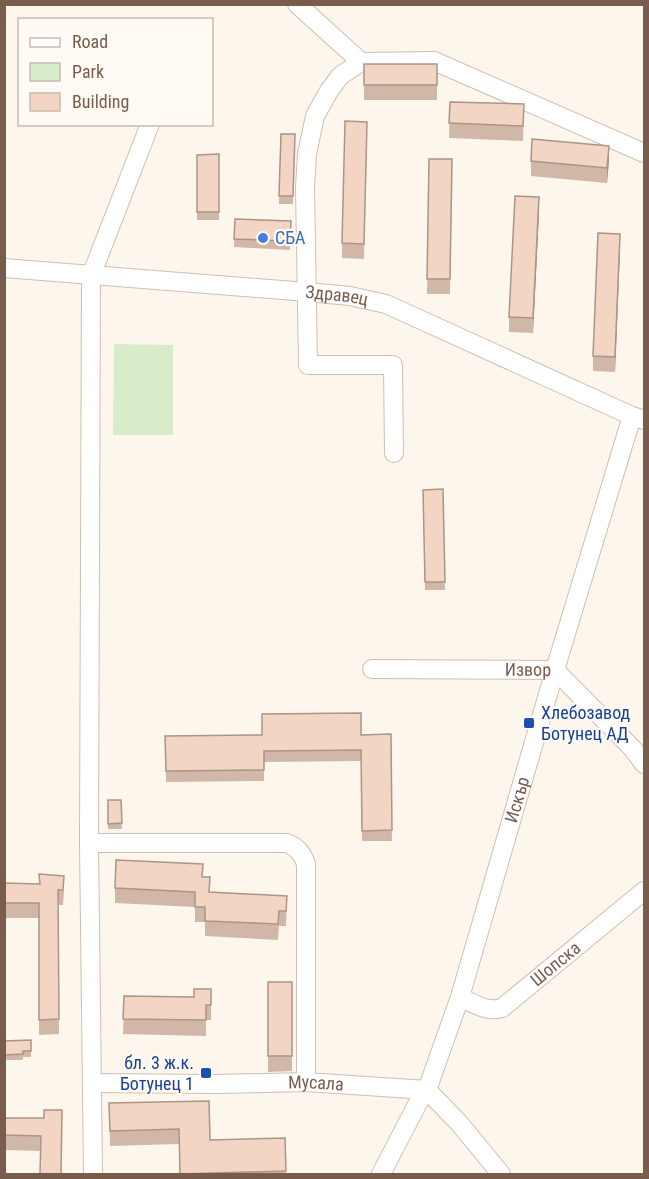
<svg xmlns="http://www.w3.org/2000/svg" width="649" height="1179" viewBox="0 0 649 1179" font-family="'Roboto Condensed',sans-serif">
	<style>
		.green { fill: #d8ecc9 }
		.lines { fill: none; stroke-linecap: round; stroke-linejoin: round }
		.minor-casing { stroke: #d1beb0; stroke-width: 20 }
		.minor { stroke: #fff; stroke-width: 18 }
		.wall { fill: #d1b7a8 }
		.shaded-wall { fill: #aa9588 }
		.building { fill: #f3d5c3; stroke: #aa9588; stroke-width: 1.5 }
		.shop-dot { fill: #3f7fe0; stroke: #fffaf3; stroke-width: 2 }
		.transit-dot { fill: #1a4fb4; stroke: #fffaf3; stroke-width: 2 }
		.labels { text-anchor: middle; stroke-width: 4.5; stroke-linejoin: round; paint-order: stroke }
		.shop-label { font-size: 18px; fill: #366cbe; stroke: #fffaf3; text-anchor: start }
		.street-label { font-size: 18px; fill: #7a5c4d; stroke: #fffaf3 }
		.transit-label { font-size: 18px; fill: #164399; stroke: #fffaf3; text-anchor: start }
	</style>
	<rect width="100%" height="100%" fill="#fdf6ec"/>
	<path class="green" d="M114 344 173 345V435H113Z"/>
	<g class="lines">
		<defs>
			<g id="minor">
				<path d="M297 4 361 62"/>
				<path id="s1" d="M4 268 307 292 350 296 386 304 632 416 644 420"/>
				<path d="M394 453 393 365H308L305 187 307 154 315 116 329 91 340 76 361 62 434 61 644 153"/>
				<path id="s2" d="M372 669 555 670 633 749 644 764"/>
				<path d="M89 843H287C298 848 302 853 306 864V1082"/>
				<path id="s3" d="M460 997C473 1003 487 1013 502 1008L644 891"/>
				<path id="s4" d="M92 1083 217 1084 306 1082 427 1090 459 1123 501 1174"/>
				<path d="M93 1174 89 843 91 276 150 124"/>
				<path id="s5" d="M381 1174 420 1099 427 1090 460 997 555 670 632 416"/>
			</g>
		</defs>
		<use href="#minor" class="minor-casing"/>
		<use href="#minor" class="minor"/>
	</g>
	<g class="wall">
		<rect x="364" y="64" width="73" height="36"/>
		<path d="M450 102 524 104 523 141 449 138Z"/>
		<path d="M281 134H295L293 204H279Z"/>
		<path d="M367 137 364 259 342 258V243Z"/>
		<path d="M219 154V220H197V155Z"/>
		<path d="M429 159H452L450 294H427Z"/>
		<path d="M531 161H609L607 183 531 176Z"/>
		<path d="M539 212 533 333 509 332V317Z"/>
		<path d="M235 219 291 221 290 250 234 247Z"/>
		<path d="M620 249 615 372 593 371V356Z"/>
		<path d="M443 489 445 590H425L423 490Z"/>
		<path d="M391 734 392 841H362L361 761 264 762V781L166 782 165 736Z"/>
		<path d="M108 800H121L122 829H108Z"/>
		<path d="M39 874 64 891 63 905H58L59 1034 39 1035V918H4V883L39 884Z"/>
		<path d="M203 877 210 892 287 896 286 926H279L278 940 205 936V922H195V907L115 903V888Z"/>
		<path d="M268 982H292V1071L268 1072Z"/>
		<path d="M211 989V1020H206V1036L123 1034 124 996 194 997Z"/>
		<path d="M4 1041 31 1051V1057H23V1060H4Z"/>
		<path d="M109 1103 210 1140 285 1138 286 1174H180L179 1144 110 1146Z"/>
		<path d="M4 1118H44L41 1151 4 1150Z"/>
	</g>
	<g class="shaded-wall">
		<path d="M609 146V161L607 183V168Z"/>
		<path d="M539 197V212L533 333V318Z"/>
		<path d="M620 234V249L615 372V357Z"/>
	</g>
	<g class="building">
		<rect x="364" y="64" width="73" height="21"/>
		<path d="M450 102 524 104 523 126 449 123Z"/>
		<path d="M345 121 367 122 364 244 342 243Z"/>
		<path d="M281 134H295L293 196H279Z"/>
		<path d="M532 139 609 146 607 168 531 161Z"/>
		<path d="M219 154V212H197V155Z"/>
		<path d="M429 159H452L450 279H427Z"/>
		<path d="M515 196 539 197 533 318 509 317Z"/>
		<path d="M235 219 291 221 290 241 234 239Z"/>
		<path d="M598 233 620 234 615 357 593 356Z"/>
		<path d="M443 489 445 582H425L423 490Z"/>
		<path d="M361 713V735L391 734 392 830 362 831 361 750 264 751V770L166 771 165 736 262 735V714Z"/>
		<path d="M108 800H121L122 823 108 824Z"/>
		<path d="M116 860 203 864 202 877H210L209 892 287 896 286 911H279L278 924 205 921V907H195V892L115 888Z"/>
		<path d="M39 874 64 876 63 890H58L59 1019 39 1020V903H4V883L40 884Z"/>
		<rect x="268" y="982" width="24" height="74"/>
		<path d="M194 989H211V1005H206V1020L123 1019 124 996 194 997Z"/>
		<path d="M31 1040V1051H23V1054L4 1055V1041Z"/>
		<path d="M209 1101 210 1140 285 1138 286 1171 180 1174 179 1129 110 1131 109 1103Z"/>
		<path d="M44 1110H62L61 1174H40L41 1136 4 1135V1118H44Z"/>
	</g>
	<circle class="shop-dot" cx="263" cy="238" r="6"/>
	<g class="transit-dot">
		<rect x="523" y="717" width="12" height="12" rx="3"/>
		<rect x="200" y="1067" width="12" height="12" rx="3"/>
	</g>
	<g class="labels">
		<g class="shop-label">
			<text x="275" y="244">СБА</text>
		</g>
		<g class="street-label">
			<text dy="6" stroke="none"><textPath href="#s1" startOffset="334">Здравец</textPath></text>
			<text dy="6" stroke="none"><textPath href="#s2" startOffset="156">Извор</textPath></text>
			<text dy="6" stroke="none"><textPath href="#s5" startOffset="400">Искър</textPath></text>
			<text dy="6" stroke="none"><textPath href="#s3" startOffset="114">Шопска</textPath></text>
			<text dy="6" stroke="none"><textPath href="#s4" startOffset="224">Мусала</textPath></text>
		</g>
		<g class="transit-label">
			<text x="541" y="719">Хлебозавод<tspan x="541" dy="21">Ботунец АД</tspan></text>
			<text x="194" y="1069" text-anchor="end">бл. 3 ж.к.<tspan x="194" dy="21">Ботунец 1</tspan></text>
		</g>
	</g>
	<rect width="649" height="1179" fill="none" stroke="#7a5c4d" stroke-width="12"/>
	<rect x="18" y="18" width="195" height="108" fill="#fffaf3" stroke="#cabbb1" stroke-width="1.5"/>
	<rect x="30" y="38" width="30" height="9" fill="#ffffff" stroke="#cabbb1" stroke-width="1.5"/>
	<text x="72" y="48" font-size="18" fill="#7a5c4d">Road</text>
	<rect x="30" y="63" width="30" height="18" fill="#d8ecc9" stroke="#cabbb1" stroke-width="1.5"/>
	<text x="72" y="78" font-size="18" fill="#7a5c4d">Park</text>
	<rect x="30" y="93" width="30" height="18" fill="#f3d5c3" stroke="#cabbb1" stroke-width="1.5"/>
	<text x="72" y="108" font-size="18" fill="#7a5c4d">Building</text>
</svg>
